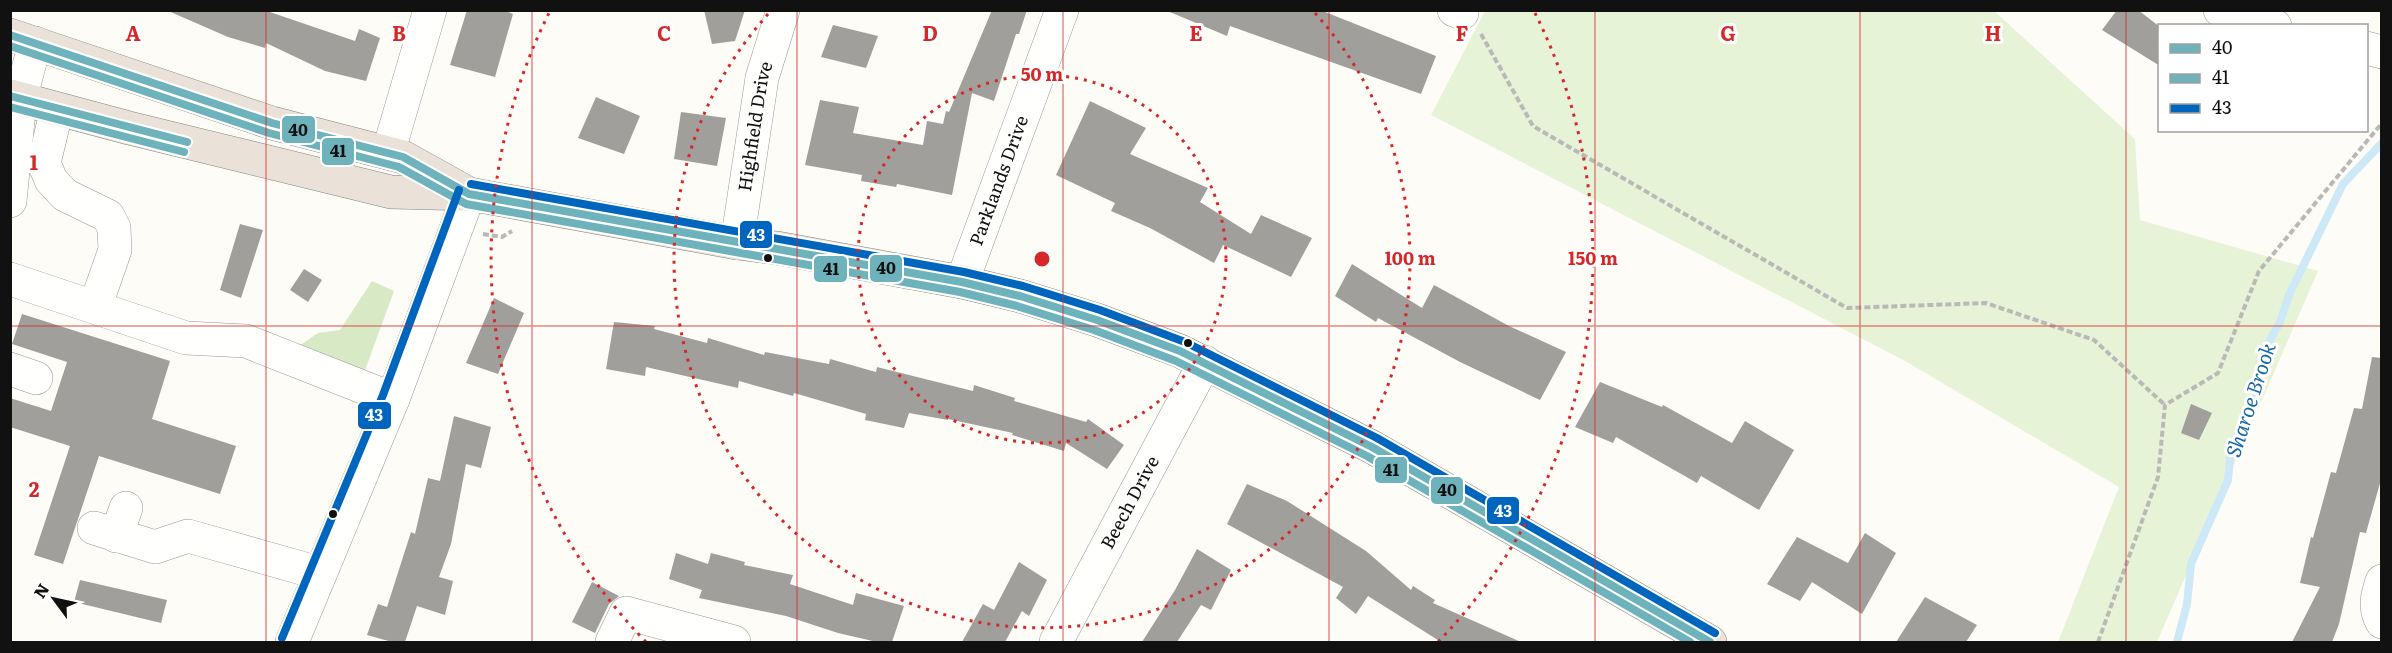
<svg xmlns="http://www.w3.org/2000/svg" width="2392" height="653" viewBox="0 0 2392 653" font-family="Literata,serif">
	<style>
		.green { fill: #e7f3d7 }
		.forest { fill: #d8eac5 }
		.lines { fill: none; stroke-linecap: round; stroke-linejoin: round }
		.stream { stroke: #cde8f7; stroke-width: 8 }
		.building { fill: #a19f9c }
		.minor-casing { stroke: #979795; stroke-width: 34 }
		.highway-casing { stroke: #858482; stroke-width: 34 }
		.path { stroke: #b9b9b8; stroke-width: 4; stroke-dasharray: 6 3; stroke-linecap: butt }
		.minor { stroke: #fffffe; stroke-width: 33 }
		.highway { stroke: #eae1d8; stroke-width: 33 }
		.bus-1-casing { stroke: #fff; stroke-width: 12 }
		.bus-2-casing { stroke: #fff; stroke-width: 12 }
		.bus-3-casing { stroke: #fff; stroke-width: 12 }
		.bus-1 { stroke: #6eb2bc; stroke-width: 8 }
		.bus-2 { stroke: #6eb2bc; stroke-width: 8 }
		.bus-3 { stroke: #0065bd; stroke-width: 8 }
		.grid { fill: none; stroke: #d62828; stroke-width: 1.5; stroke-opacity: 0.55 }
		.ring { fill: none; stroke: #d62828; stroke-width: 3; stroke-dasharray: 3 6 }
		.bus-dot { fill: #111; stroke: #fff; stroke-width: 2 }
		.labels { text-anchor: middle; stroke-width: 6; stroke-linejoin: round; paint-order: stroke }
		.street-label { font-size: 18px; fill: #111; stroke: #fff }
		.water-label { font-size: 20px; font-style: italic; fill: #1768a6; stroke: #fff }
		.grid-label { font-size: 20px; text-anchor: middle; font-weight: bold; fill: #d62828; stroke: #fff; stroke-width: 6; stroke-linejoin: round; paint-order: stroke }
		.centre { fill: #d62828; stroke: #fff; stroke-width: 3 }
		.ring-label { font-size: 18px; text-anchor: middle; font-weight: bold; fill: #d62828; stroke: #fff; stroke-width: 6; stroke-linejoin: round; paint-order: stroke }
		.line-badge { stroke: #fff; stroke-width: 2 }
		.badge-label { font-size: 16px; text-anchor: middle; font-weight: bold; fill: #fff }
		.pale-badge-label { font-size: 16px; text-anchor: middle; font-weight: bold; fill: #111 }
	</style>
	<rect width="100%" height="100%" fill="#fdfcf7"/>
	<path class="green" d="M1485 11H1994L2135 139 2140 220 2318 271 2157 642H2058L2119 487 1905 361 1431 115Z"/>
	<path class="forest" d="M372 281 394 291 364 373 299 346 318 333 340 330Z"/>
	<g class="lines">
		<path class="stream" d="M2177 642 2187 604 2191 564 2228 480 2231 448 2255 400 2264 351 2280 322 2289 295 2343 184 2382 143"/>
	</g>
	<g class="building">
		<path d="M166 10H264L355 41 359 29 380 38 366 81 325 71 266 43 265 48 228 37Z"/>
		<path d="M467 10H503L513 14 495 77 450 65Z"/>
		<path d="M704 10H745L735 41 712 44Z"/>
		<path d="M992 10H1027L1019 34H1016L994 101 972 93 952 195 897 184 896 187 861 181 862 175 805 165 820 100 859 107 853 133 923 145 927 121 943 124 946 111 949 112Z"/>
		<path d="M1165 10H1320L1436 56 1421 94 1230 26 1227 36Z"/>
		<path d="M2117 10H2138L2160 27V66L2102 30Z"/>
		<path d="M833 25 878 36 866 68 821 57Z"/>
		<path d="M596 97 640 116 624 154 578 138Z"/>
		<path d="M1090 101 1146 128 1130 154 1208 188 1200 202 1251 234 1261 215 1312 238 1291 277 1223 245 1214 263 1150 228 1111 211 1115 203 1056 175Z"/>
		<path d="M681 112 726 118 717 166 674 159Z"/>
		<path d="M240 224 263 230 241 298 220 290Z"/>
		<path d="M1352 264 1422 308 1434 285 1509 326 1566 352 1540 400 1460 362 1378 318 1376 322 1335 296Z"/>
		<path d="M304 269 322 280 308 302 290 290Z"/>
		<path d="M494 298 524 313 498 374 466 363Z"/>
		<path d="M22 314 170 361 152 419 236 446 220 494 99 456 63 564 34 555 70 446 10 427V398L51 411 67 362 12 344Z"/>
		<path d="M614 322 655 326 654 329 707 343 708 338 764 355 765 352 829 364 830 359 876 372 877 367 973 391 974 385 1015 398 1014 401 1086 422 1088 419 1124 445 1107 469 1066 443 1064 451 1012 435 1013 433 948 419V420L909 413 904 428 865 420 866 414 794 393 793 396 739 381 738 388 646 367 645 376 606 369Z"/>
		<path d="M2372 357 2382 358V476L2366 533 2360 532 2339 624 2332 642H2292L2320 587 2300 583 2311 537 2313 538 2331 472 2336 473 2354 408 2362 409Z"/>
		<path d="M1600 382 1662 407 1663 405 1732 443 1745 421 1794 450 1759 510 1701 476 1697 483 1616 437 1613 443 1575 427Z"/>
		<path d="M2191 404 2212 413 2199 440 2181 433Z"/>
		<path d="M454 416 491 427 481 468 466 464 451 544 439 577 453 581 445 615 417 606 405 642H392L367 635 378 604 387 607 411 532 415 534 428 478 440 481Z"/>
		<path d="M1247 484 1287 501 1366 551 1411 590 1413 586 1435 600 1433 603 1521 642H1441L1368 596 1356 614 1336 598 1343 587 1227 524Z"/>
		<path d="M1865 533 1896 553 1862 614 1812 582 1800 601 1767 584 1797 537 1848 563Z"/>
		<path d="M1197 549 1231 570 1211 610 1201 605 1177 642H1142L1175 590Z"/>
		<path d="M676 553 708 564 711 553 745 562 744 565 793 575 790 584 853 605 856 593 904 606 892 642H877L838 633 786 616 699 598 702 590 669 579Z"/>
		<path d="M1019 562 1047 580 1029 616 1022 611 1005 642H962L983 604 994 610Z"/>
		<path d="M80 580 167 600 161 623 74 602Z"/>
		<path d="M592 582 619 596 609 604 595 633 572 622Z"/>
		<path d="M1925 597 1977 625 1966 642H1896Z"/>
	</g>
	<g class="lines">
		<defs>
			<g id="minor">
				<path d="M1454 10 1462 13"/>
				<path d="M2220 10 2275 26"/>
				<path d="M2366 48 2382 52"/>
				<path d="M57 109 44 163 51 180 65 195 108 216 114 228 115 250 95 307"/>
				<path d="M388 153 430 10"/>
				<path d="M10 201 20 100 35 43"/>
				<path id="s1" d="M737 243 762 78 783 10"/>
				<path d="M10 279 186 338 246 341 393 399"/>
				<path id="s2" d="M962 282 1062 10"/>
				<path d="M10 369 36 378"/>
				<path d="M94 528 155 547 188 536 319 573"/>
				<path d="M116 536 126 508"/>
				<path d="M2382 581C2377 596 2374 608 2382 622"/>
				<path d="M292 642 393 399 469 194"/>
				<path d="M612 642 626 613 734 642"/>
				<path id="s3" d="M1056 642 1205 362"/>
			</g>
			<g id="highway">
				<path d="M10 35 272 123 403 157 464 191"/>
				<path d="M10 96 129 128 391 192 469 194 737 243 777 248 962 282 1020 296 1097 320 1180 351 1372 447 1710 642"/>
			</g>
		</defs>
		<use href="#minor" class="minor-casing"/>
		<use href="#highway" class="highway-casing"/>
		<g class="path">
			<path d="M1481 34 1533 126 1847 308 1986 303 2094 340 2165 405"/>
			<path d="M483 234 502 237 512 231"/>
			<path d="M2098 642 2158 477 2165 405 2218 373 2259 271 2382 123"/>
		</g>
		<use href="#minor" class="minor"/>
		<use href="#highway" class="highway"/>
		<defs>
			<g id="bus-1">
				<path d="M10 35 272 123 403 157 469 194 962 282 1020 296 1097 320 1180 351 1372 447 1710 642"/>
				<path d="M10 96 187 142"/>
			</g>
			<g id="bus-2">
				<path d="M10 46 269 133 399 167 466 204 960 292 1017 306 1094 330 1176 361 1367 456 1690 642"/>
				<path d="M10 107 184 152"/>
			</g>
			<g id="bus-3">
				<path d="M471 184 964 272 1023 286 1100 310 1185 342 1377 438 1715 633"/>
				<path d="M282 638 383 395 459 190"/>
			</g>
		</defs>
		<use href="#bus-1" class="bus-1-casing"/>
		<use href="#bus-2" class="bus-2-casing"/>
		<use href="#bus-3" class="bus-3-casing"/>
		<use href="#bus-1" class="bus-1"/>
		<use href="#bus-2" class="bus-2"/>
		<use href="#bus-3" class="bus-3"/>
	</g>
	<path class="grid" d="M266 10V642M532 10V642M797 10V642M1063 10V642M1329 10V642M1595 10V642M1860 10V642M2126 10V642M10 326H2382"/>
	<g class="ring">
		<circle cx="1042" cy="259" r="184"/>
		<path d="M1315 13A368 368 0 1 1 769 13"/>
		<path d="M646 642A551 551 0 0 1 549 13M1535 13A551 551 0 0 1 1438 642"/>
	</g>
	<g class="bus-dot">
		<circle cx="768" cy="258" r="5"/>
		<circle cx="1188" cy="343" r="5"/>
		<circle cx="333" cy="514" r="5"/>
	</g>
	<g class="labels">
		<g class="street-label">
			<text dy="6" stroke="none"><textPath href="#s1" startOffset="118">Highfield Drive</textPath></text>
			<text dy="6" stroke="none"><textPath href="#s2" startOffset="108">Parklands Drive</textPath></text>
			<text dy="6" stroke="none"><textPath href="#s3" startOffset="158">Beech Drive</textPath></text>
		</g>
		<g class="water-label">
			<text transform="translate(2251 400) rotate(-72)" y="7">Sharoe Brook</text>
		</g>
	</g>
	<g class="grid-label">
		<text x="133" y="41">A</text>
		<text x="399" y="41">B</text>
		<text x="664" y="41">C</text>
		<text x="930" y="41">D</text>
		<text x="1196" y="41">E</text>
		<text x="1462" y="41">F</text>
		<text x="1728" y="41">G</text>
		<text x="1993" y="41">H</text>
		<text x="34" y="170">1</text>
		<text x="34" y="497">2</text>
	</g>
	<circle cx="1042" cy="259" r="9" class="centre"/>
	<g class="ring-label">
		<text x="1042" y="81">50 m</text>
		<text x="1410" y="265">100 m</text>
		<text x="1593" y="265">150 m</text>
	</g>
	<g class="line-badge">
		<rect x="281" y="115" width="35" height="29" rx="6" fill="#6eb2bc"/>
		<rect x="321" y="137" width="34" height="29" rx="6" fill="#6eb2bc"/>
		<rect x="739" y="220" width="34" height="29" rx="6" fill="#0065bd"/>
		<rect x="869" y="254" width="34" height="29" rx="6" fill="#6eb2bc"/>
		<rect x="813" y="255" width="35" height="28" rx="6" fill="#6eb2bc"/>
		<rect x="357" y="401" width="35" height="29" rx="6" fill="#0065bd"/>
		<rect x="1374" y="456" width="34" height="28" rx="6" fill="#6eb2bc"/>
		<rect x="1430" y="476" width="34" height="29" rx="6" fill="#6eb2bc"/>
		<rect x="1486" y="496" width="34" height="29" rx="6" fill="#0065bd"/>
	</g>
	<g class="badge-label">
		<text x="756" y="241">43</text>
		<text x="374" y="421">43</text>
		<text x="1503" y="517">43</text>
	</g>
	<g class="pale-badge-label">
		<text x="298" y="136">40</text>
		<text x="338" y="157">41</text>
		<text x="886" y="274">40</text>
		<text x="831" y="275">41</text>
		<text x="1391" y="476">41</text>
		<text x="1447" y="496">40</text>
	</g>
	<rect width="2392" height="653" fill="none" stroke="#111111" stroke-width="24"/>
	<rect x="2158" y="24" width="210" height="108" fill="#ffffff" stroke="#a0a0a0" stroke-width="1.5"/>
	<rect x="2170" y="44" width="30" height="9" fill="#6eb2bc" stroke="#a0a0a0" stroke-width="1.5"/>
	<text x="2212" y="54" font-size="18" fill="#111111">40</text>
	<rect x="2170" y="74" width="30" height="9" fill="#6eb2bc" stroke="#a0a0a0" stroke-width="1.5"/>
	<text x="2212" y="84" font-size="18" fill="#111111">41</text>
	<rect x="2170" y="104" width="30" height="9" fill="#0065bd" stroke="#a0a0a0" stroke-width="1.5"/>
	<text x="2212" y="114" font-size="18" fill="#111111">43</text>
	<g transform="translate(54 599) rotate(303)" stroke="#ffffff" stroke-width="4.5" paint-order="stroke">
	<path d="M0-4.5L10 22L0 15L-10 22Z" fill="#111111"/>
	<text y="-9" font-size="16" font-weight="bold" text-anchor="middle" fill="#111111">N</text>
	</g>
</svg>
